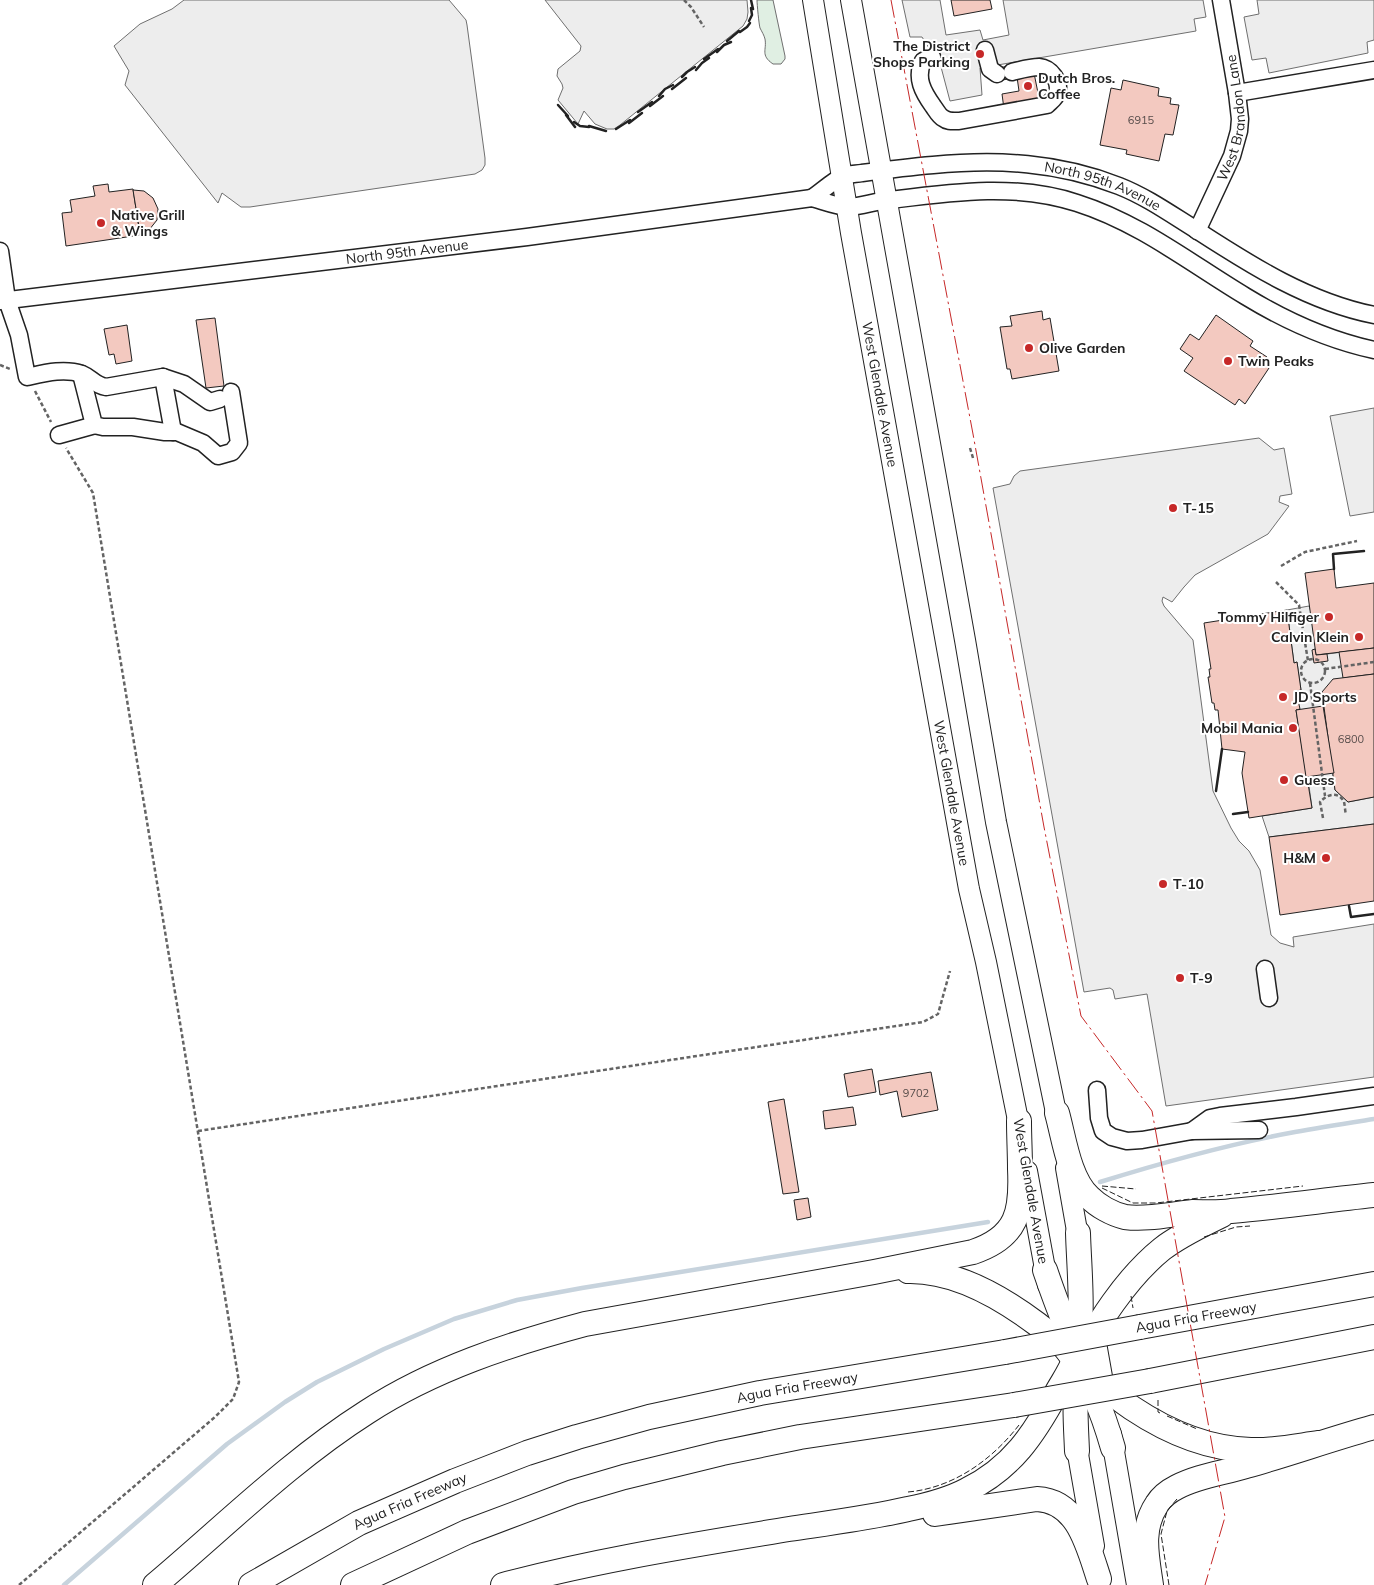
<svg xmlns="http://www.w3.org/2000/svg" width="1374" height="1585" viewBox="0 0 1374 1585" font-family="Mulish,sans-serif">
	<style>
		.green { fill: #e0efe3; stroke: #6f6f6f }
		.parking { fill: #ededed; stroke: #6f6f6f }
		.lines { fill: none; stroke-linecap: round; stroke-linejoin: round }
		.stream { stroke: #c7d3dd; stroke-width: 4.5 }
		.building { fill: #f3c9c0; stroke: #222 }
		.minor-casing { stroke: #222; stroke-width: 19 }
		.major-casing { stroke: #222; stroke-width: 22 }
		.highway-casing { stroke: #222; stroke-width: 26 }
		.path { stroke: #646464; stroke-width: 2.5; stroke-dasharray: 4 2.5; stroke-linecap: butt }
		.minor { stroke: #fff; stroke-width: 16 }
		.major { stroke: #fff; stroke-width: 20 }
		.highway { stroke: #fff; stroke-width: 24 }
		.highway-bridge-casing { stroke: #222; stroke-width: 26; stroke-linecap: butt }
		.highway-bridge { stroke: #fff; stroke-width: 24 }
		.fence { stroke: #222; stroke-width: 1; stroke-dasharray: 6 2.5; stroke-linecap: butt }
		.wall { stroke: #222; stroke-width: 2.5 }
		.power { stroke: #c62828; stroke-width: 1; stroke-dasharray: 18 4 2.5 4; stroke-linecap: butt }
		.poi-dot { fill: #c62828; stroke: #fff; stroke-width: 2 }
		.labels { text-anchor: middle; stroke-width: 4; stroke-linejoin: round; paint-order: stroke }
		.number-label { font-size: 11px; fill: #564c4a }
		.poi-label { font-size: 14px; font-weight: bold; fill: #222; stroke: #fff; text-anchor: start }
		.street-label { font-size: 14px; fill: #222; stroke: #fff }
	</style>
	<rect width="100%" height="100%" fill="#fff"/>
	<path class="green" d="M757 0H773L785 56V59L781 64H773C760 55 767 50 765 39 764 35 762 32 760 28 759 25 757 4 757 0Z"/>
	<g class="parking">
		<path d="M184 0H449L466 20 467 25 485 158V165L482 170 475 174 250 207H241L222 193 218 203 125 85 129 71 114 46 140 24 172 9Z"/>
		<path d="M545 0H747L748 12 747 19 743 26 620 125 614 129H607L595 124 584 111 578 124 558 100 563 88 562 84 557 76 558 69 580 51 581 46Z"/>
		<path d="M902 0H940L946 35 980 30 983 40 1009 35 1003 0H1203L1206 17 1194 19 1196 31 980 68 982 95 950 101 941 67 922 37H910Z"/>
		<path d="M1257 0H1374V40L1367 42 1368 53 1269 73 1266 58 1252 60 1244 17 1259 14Z"/>
		<path d="M1374 408V512L1350 516 1330 416Z"/>
		<path d="M1259 438 1274 450 1284 448 1292 494 1280 496 1279 502 1289 506 1268 534 1195 575 1184 587 1172 602 1163 597 1162 601 1164 606 1193 640 1213 791 1231 828 1239 841 1249 851 1260 870 1271 935 1280 943 1294 947 1293 937 1374 924V1077L1166 1106 1147 994 1115 999 1113 990 1110 988 1084 992 993 488 1010 484 1014 476 1020 471Z"/>
		<path d="M1309 606 1327 654 1374 648V674L1322 692 1335 790 1348 802 1374 797V824L1269 837 1262 816 1312 808 1296 691 1301 690 1297 662 1294 663 1287 610Z"/>
	</g>
	<g class="lines">
		<g class="stream">
			<path d="M1100 1182C1164 1162 1229 1144 1295 1132 1321 1127 1348 1123 1374 1119"/>
			<path d="M64 1585 227 1444 285 1402 317 1382 384 1349 454 1319 517 1300 582 1288 988 1222"/>
		</g>
	</g>
	<g class="building">
		<path d="M951 0H990L992 9 954 16Z"/>
		<path d="M1011 66 1034 73 1040 103 1004 109 1002 94 1019 91 1017 77 998 81 996 68Z"/>
		<path d="M1123 80 1159 88 1158 96 1171 98 1170 104 1179 105 1173 135 1165 134 1159 161 1126 154 1127 150 1100 145 1111 88 1121 90Z"/>
		<path d="M108 184 109 192 133 189 140 235 66 246 62 213 72 212 70 200 95 196 93 186Z"/>
		<path d="M133 190 144 191 153 198 158 209 157 220 149 230 140 233Z"/>
		<path d="M1042 311 1043 320 1050 318 1059 371 1012 379 1010 369H1007L1000 327 1012 326 1010 316Z"/>
		<path d="M1216 315 1253 341 1250 346 1267 357 1263 363 1269 368 1245 404 1239 399 1235 405 1184 371 1193 358 1180 349 1190 334 1199 340Z"/>
		<path d="M215 318 224 386 206 388 196 320Z"/>
		<path d="M127 325 132 361 116 364 114 354 109 355 104 329Z"/>
		<path d="M1334 569 1336 588 1374 583V648L1316 655 1305 573Z"/>
		<path d="M1287 610 1294 663 1297 662 1301 690 1296 691 1300 709 1296 710 1312 808 1249 818 1242 773 1245 752 1222 749 1218 710H1215L1214 703H1212L1208 677H1210L1209 669H1211L1204 623Z"/>
		<path d="M1374 648V674L1343 678 1339 652Z"/>
		<path d="M1315 649 1316 655 1327 654 1328 661 1314 663 1312 650Z"/>
		<path d="M1374 674V797L1348 802 1335 790 1322 692 1333 679Z"/>
		<path d="M1323 706 1334 773 1306 777 1296 710Z"/>
		<path d="M1374 824V901L1280 915 1269 837Z"/>
		<path d="M872 1069 876 1092 848 1097 844 1074Z"/>
		<path d="M931 1072 938 1110 902 1117 897 1091 880 1095 878 1081Z"/>
		<path d="M784 1099 799 1192 783 1194 768 1102Z"/>
		<path d="M853 1107 856 1125 825 1129 823 1111Z"/>
		<path d="M808 1198 811 1217 797 1220 794 1200Z"/>
	</g>
	<g class="lines">
		<defs>
			<g id="minor">
				<path d="M985 50 990 69 997 74"/>
				<path d="M932 57 923 61C915 78 923 92 933 106 936 110 939 116 943 118 948 122 953 121 959 121L1047 105C1051 101 1056 98 1057 93 1061 82 1051 68 1039 67 1030 67 1020 70 1012 72"/>
				<path d="M1237 93 1374 70"/>
				<path id="s1" d="M812 198C821 192 834 180 843 176 849 174 856 174 862 173 885 170 909 167 933 165 998 159 1058 162 1119 186 1147 197 1172 215 1198 231 1252 266 1309 302 1374 315"/>
				<path id="s2" d="M1197 231 1232 156 1239 131 1240 119 1237 93 1221 0"/>
				<path d="M0 251 7 300 19 335 27 377C45 373 64 368 82 374 92 378 94 385 106 387L163 377 184 384 210 402 220 399"/>
				<path id="s3" d="M0 301 527 237 812 198C823 201 838 207 849 207 863 206 876 201 890 200 953 192 1016 183 1077 203 1140 223 1190 263 1245 296 1286 321 1328 340 1374 350"/>
				<path d="M81 374 94 425 103 427H133L165 432H177L203 443 218 456 232 452 239 443 231 392"/>
				<path d="M163 377 173 432"/>
				<path d="M59 435 95 425"/>
				<path d="M1265 969 1269 998"/>
				<path d="M1097 1090 1099 1118 1103 1131 1112 1137 1127 1141 1142 1140 1192 1131 1259 1130"/>
				<path d="M1192 1131 1210 1118 1220 1116 1296 1107 1374 1096"/>
			</g>
			<g id="major">
				<path id="s4" d="M813 0 851 233 969 889 986 962 1021 1135"/>
				<path d="M851 0 965 640 996 822 1059 1127"/>
				<path d="M1066 1168 1080 1248"/>
				<path d="M1027 1171 1048 1285"/>
				<path d="M1093 1326 1104 1388"/>
				<path d="M1111 1434 1137 1585"/>
				<path d="M1075 1437 1094 1546"/>
			</g>
			<g id="highway">
				<path d="M1057 1113C1064 1138 1069 1179 1089 1197 1098 1206 1112 1214 1125 1217 1147 1220 1171 1214 1193 1212 1206 1212 1218 1213 1231 1211 1279 1207 1326 1200 1374 1195"/>
				<path d="M1045 1270C1057 1305 1069 1339 1090 1370 1101 1386 1116 1397 1132 1408 1168 1432 1207 1449 1251 1450 1274 1451 1297 1446 1319 1443"/>
				<path d="M908 1271C955 1270 1001 1297 1037 1324 1047 1332 1058 1339 1066 1349 1090 1378 1103 1413 1113 1448"/>
				<path d="M1140 1327 1374 1284"/>
				<path d="M1150 1381 1374 1337"/>
				<path d="M1077 1451C1076 1424 1073 1394 1080 1367 1090 1328 1131 1274 1162 1249 1180 1235 1202 1225 1222 1215"/>
				<path d="M935 1514 1037 1499C1078 1501 1088 1546 1099 1579"/>
				<path d="M155 1585C225 1526 290 1461 367 1412 433 1369 510 1344 585 1324L874 1272 973 1252C1018 1237 1022 1211 1020 1169 1020 1153 1019 1137 1019 1121"/>
				<path id="s5" d="M251 1585 359 1523 455 1481 527 1453 577 1437 649 1417 760 1393 1005 1352"/>
				<path d="M353 1585 467 1532 573 1492 624 1477 722 1453 800 1437 1014 1405"/>
				<path d="M503 1585C597 1560 693 1545 789 1529 829 1523 869 1518 908 1509 928 1505 948 1500 967 1490 1012 1468 1034 1434 1057 1392 1063 1381 1072 1369 1075 1357 1085 1321 1079 1270 1078 1233"/>
				<path d="M1151 1585C1147 1557 1140 1529 1157 1504 1162 1496 1169 1491 1177 1487 1198 1476 1223 1473 1246 1466 1289 1454 1331 1439 1374 1427"/>
			</g>
		</defs>
		<use href="#minor" class="minor-casing"/>
		<use href="#major" class="major-casing"/>
		<use href="#highway" class="highway-casing"/>
		<g class="path">
			<path d="M684 0 691 7 704 27"/>
			<path d="M0 365 10 369"/>
			<path d="M35 391 51 422"/>
			<path d="M970 448 973 458"/>
			<path d="M1281 566 1305 552 1357 541"/>
			<path d="M1276 582 1299 605 1308 661"/>
			<circle cx="1313" cy="671" r="12"/>
			<path d="M1325 669 1374 662"/>
			<path d="M1310 683 1325 796"/>
			<path d="M1323 818 1320 802C1327 794 1339 791 1344 802 1345 806 1345 811 1346 815"/>
			<path d="M198 1131 923 1022 938 1014 950 971"/>
			<path d="M19 1585 215 1417 233 1399 239 1382 93 493 66 448"/>
		</g>
		<use href="#minor" class="minor"/>
		<use href="#major" class="major"/>
		<use href="#highway" class="highway"/>
		<defs>
			<g id="highway-bridge">
				<path d="M1005 1352 1140 1327"/>
				<path d="M1014 1405 1150 1381"/>
			</g>
		</defs>
		<use href="#highway-bridge" class="highway-bridge-casing"/>
		<use href="#highway-bridge" class="highway-bridge"/>
		<g class="fence">
			<path d="M1102 1186 1136 1189"/>
			<path d="M1102 1188 1133 1203H1156L1303 1186"/>
			<path d="M1204 1237 1236 1227 1250 1226"/>
			<path d="M1131 1296 1133 1308"/>
			<path d="M1158 1400V1412L1160 1413"/>
			<path d="M1167 1416 1197 1429"/>
			<path d="M908 1492C953 1488 992 1460 1019 1425"/>
			<path d="M1169 1585 1161 1534 1167 1511 1177 1499"/>
		</g>
		<g class="wall">
			<path d="M751 0 753 9"/>
			<path d="M749 21 752 15 751 8"/>
			<path d="M740 32 747 27 750 23"/>
			<path d="M727 41 739 31"/>
			<path d="M717 52 724 45 731 42"/>
			<path d="M704 59 718 49"/>
			<path d="M696 70 702 63 709 58"/>
			<path d="M682 77 687 72 695 67"/>
			<path d="M672 89 686 78"/>
			<path d="M659 96 665 89 673 85"/>
			<path d="M558 105 568 116"/>
			<path d="M650 106 663 96"/>
			<path d="M638 112 652 102"/>
			<path d="M566 115 575 127"/>
			<path d="M574 122 580 126 589 127"/>
			<path d="M629 123 642 113"/>
			<path d="M589 126 606 131"/>
			<path d="M616 129 630 120"/>
			<path d="M1334 569 1333 554 1364 551"/>
			<path d="M1216 791 1222 749"/>
			<path d="M1233 814 1248 812"/>
			<path d="M1349 906 1351 917 1374 914"/>
		</g>
		<path class="power" d="M891 0 973 434 1044 827 1081 1016 1152 1111 1225 1517 1205 1585"/>
	</g>
	<g class="poi-dot">
		<circle cx="980" cy="54" r="5"/>
		<circle cx="1028" cy="86" r="5"/>
		<circle cx="101" cy="223" r="5"/>
		<circle cx="1029" cy="348" r="5"/>
		<circle cx="1228" cy="361" r="5"/>
		<circle cx="1173" cy="508" r="5"/>
		<circle cx="1329" cy="617" r="5"/>
		<circle cx="1359" cy="637" r="5"/>
		<circle cx="1283" cy="697" r="5"/>
		<circle cx="1293" cy="728" r="5"/>
		<circle cx="1284" cy="780" r="5"/>
		<circle cx="1326" cy="858" r="5"/>
		<circle cx="1163" cy="884" r="5"/>
		<circle cx="1180" cy="978" r="5"/>
	</g>
	<g class="labels">
		<g class="number-label">
			<text x="1141" y="124">6915</text>
			<text x="1351" y="743">6800</text>
			<text x="916" y="1097">9702</text>
		</g>
		<g class="poi-label">
			<text x="970" y="51" text-anchor="end">The District<tspan x="970" dy="16">Shops Parking</tspan></text>
			<text x="1038" y="83">Dutch Bros.<tspan x="1038" dy="16">Coffee</tspan></text>
			<text x="111" y="220">Native Grill<tspan x="111" dy="16">&amp; Wings</tspan></text>
			<text x="1039" y="353">Olive Garden</text>
			<text x="1238" y="366">Twin Peaks</text>
			<text x="1183" y="513">T-15</text>
			<text x="1319" y="622" text-anchor="end">Tommy Hilfiger</text>
			<text x="1349" y="642" text-anchor="end">Calvin Klein</text>
			<text x="1293" y="702">JD Sports</text>
			<text x="1283" y="733" text-anchor="end">Mobil Mania</text>
			<text x="1294" y="785">Guess</text>
			<text x="1316" y="863" text-anchor="end">H&amp;M</text>
			<text x="1173" y="889">T-10</text>
			<text x="1190" y="983">T-9</text>
		</g>
		<g class="street-label">
			<text dy="5" stroke="none"><textPath href="#s2" startOffset="121">West Brandon Lane</textPath></text>
			<text dy="5" stroke="none"><textPath href="#s1" startOffset="302">North 95th Avenue</textPath></text>
			<text dy="5" stroke="none"><textPath href="#s3" startOffset="410">North 95th Avenue</textPath></text>
			<text dy="5" stroke="none"><textPath href="#s4" startOffset="400">West Glendale Avenue</textPath></text>
			<text dy="5" stroke="none"><textPath href="#s4" startOffset="805">West Glendale Avenue</textPath></text>
			<text transform="translate(1031 1191) rotate(80)" y="5">West Glendale Avenue</text>
			<text transform="translate(1196 1317) rotate(-10)" y="5">Agua Fria Freeway</text>
			<text dy="5" stroke="none"><textPath href="#s5" startOffset="585">Agua Fria Freeway</textPath></text>
			<text dy="5" stroke="none"><textPath href="#s5" startOffset="180">Agua Fria Freeway</textPath></text>
		</g>
	</g>
</svg>
